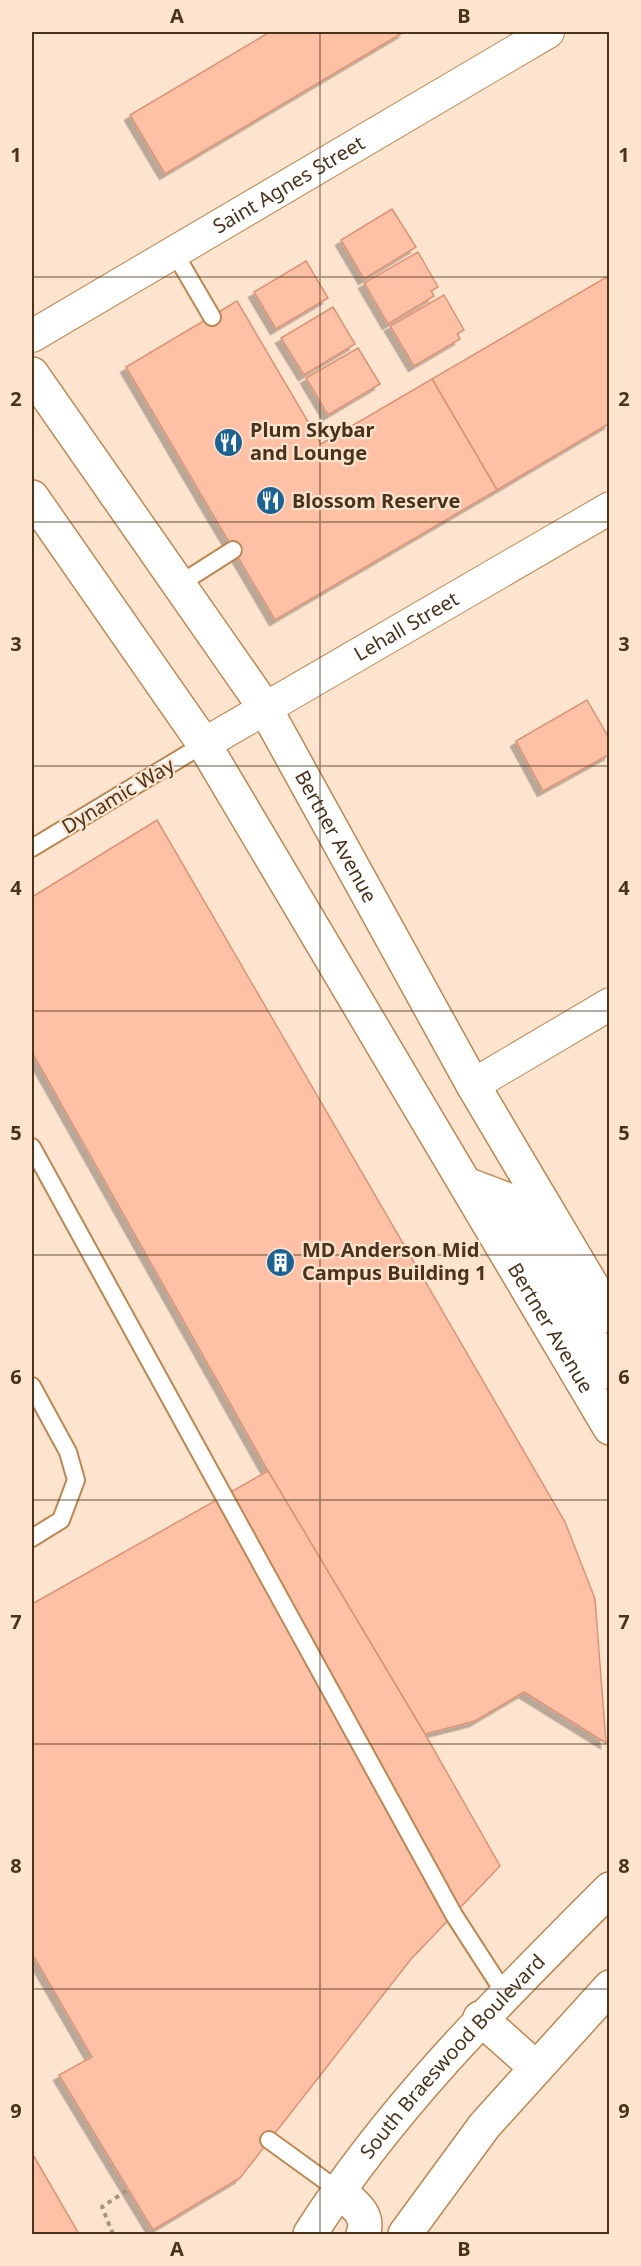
<svg xmlns="http://www.w3.org/2000/svg" width="641" height="2266" viewBox="0 0 641 2266" font-family="'Noto Sans',sans-serif">
	<style>
		.building { fill: #fec1a6; stroke: #dc9373; stroke-width: 1.5; filter: url(#shadow) }
		.lines { fill: none; stroke-linecap: round; stroke-linejoin: round }
		.lane-casing { stroke: #be874f; stroke-width: 20 }
		.street-casing { stroke: #be874f; stroke-width: 34 }
		.secondary-casing { stroke: #be874f; stroke-width: 36 }
		.path { stroke: #aa937c; stroke-width: 4; stroke-dasharray: 4.5 4.5; stroke-linecap: butt }
		.lane { stroke: #fff; stroke-width: 16 }
		.street { stroke: #fff; stroke-width: 32 }
		.secondary { stroke: #fff; stroke-width: 33 }
		.grid { fill: none; stroke: #4a331b; stroke-width: 1.5; stroke-opacity: 0.55 }
		.labels { text-anchor: middle; stroke-width: 4.5; stroke-linejoin: round; paint-order: stroke }
		.street-label { font-size: 20px; fill: #4a331b; stroke: #fce4ce }
		.poi-label { font-size: 20px; font-weight: bold; fill: #4a331b; stroke: #fce4ce; text-anchor: start }
		.neatline { fill: none; stroke: #4a331b; stroke-width: 2 }
		.grid-label { font-size: 20px; text-anchor: middle; font-weight: bold; fill: #4a331b }
	</style>
	<defs>
		<filter id="shadow"><feDropShadow dx="-5.5" dy="5.5" stdDeviation="0" flood-color="#0004"/></filter>
	</defs>
	<rect width="100%" height="100%" fill="#fce4ce"/>
	<g class="building">
		<path d="M270 32H404L165 174 130 115Z"/>
		<path d="M392 209 416 247 364 279 341 240Z"/>
		<path d="M418 252 438 287 431 291 434 296 388 324 364 283Z"/>
		<path d="M306 261 328 298 276 329 254 292Z"/>
		<path d="M610 275V423L497 490 432 379Z"/>
		<path d="M444 295 464 330 457 334 460 339 414 366 390 326Z"/>
		<path d="M237 301 321 444 432 379 497 490 275 620 126 367Z"/>
		<path d="M333 307 355 344 304 375 281 338Z"/>
		<path d="M358 348 380 384 328 415 306 378Z"/>
		<path d="M587 700 610 740V754L543 791 516 741Z"/>
		<path d="M157 820 565 1522 595 1599 606 1743 524 1692 475 1721 425 1734 268 1471 32 1052V897Z"/>
		<path d="M268 1471 425 1734 500 1866 411 1959 240 2178 153 2230 59 2075 92 2057 32 1953V1604Z"/>
		<path d="M32 2153 79 2234H32Z"/>
	</g>
	<g class="lines">
		<defs>
			<g id="lane">
				<path d="M174 252 212 317"/>
				<path d="M178 585 233 550"/>
				<path d="M32 848 204 744"/>
				<path d="M32 1147 454 1915 505 1994"/>
				<path d="M32 1386 68 1452 76 1480 61 1520 32 1538"/>
				<path d="M269 2140 338 2190"/>
			</g>
			<g id="street">
				<path id="s1" d="M32 336 548 32"/>
				<path id="s2" d="M204 744 610 508"/>
				<path d="M473 1085 610 1004"/>
			</g>
			<g id="secondary">
				<path id="s3" d="M32 374 265 708 473 1085 610 1316"/>
				<path id="s4" d="M32 497 204 744 610 1428"/>
				<path d="M466 1184 508 1200 610 1372"/>
				<path d="M480 2018 535 2067"/>
				<path d="M338 2190C352 2203 371 2214 363 2234"/>
				<path id="s5" d="M310 2234C392 2105 502 1997 610 1889"/>
				<path d="M405 2234 485 2125 610 1987"/>
			</g>
		</defs>
		<use href="#lane" class="lane-casing"/>
		<use href="#street" class="street-casing"/>
		<use href="#secondary" class="secondary-casing"/>
		<path class="path" d="M113 2234 102 2207 129 2189"/>
		<use href="#lane" class="lane"/>
		<use href="#street" class="street"/>
		<use href="#secondary" class="secondary"/>
	</g>
	<path class="grid" d="M320 32V2234M32 277H610M32 522H610M32 766H610M32 1011H610M32 1255H610M32 1500H610M32 1744H610M32 1989H610"/>
	<defs>
		<symbol id="restaurant-disc" viewBox="-11 -11 22 22"><circle r="9.5" fill="#1a6396" stroke="#fce4ce"/><path d="M-5-6h1v4h1v-4h1v4h1v-4h1v5L-1.5 .5V6h-2V.5L-5-1ZM5-6V6H3V1.5H1.5Q1.5-4 5-6Z" fill="#fff"/></symbol>
		<symbol id="building-disc" viewBox="-11 -11 22 22"><circle r="9.5" fill="#1a6396" stroke="#fce4ce"/><path d="M-4-6H4V6H1V3H-1V6H-4ZM-2.5-4.3h1.7v1.8h-1.7ZM.8-4.3h1.7v1.8H.8ZM-2.5-1h1.7V.8h-1.7ZM.8-1h1.7V.8H.8Z" fill="#fff"/></symbol>
	</defs>
	<g fill-rule="evenodd">
		<use href="#restaurant-disc" x="212" y="426" width="33" height="33"/>
		<use href="#restaurant-disc" x="254" y="484" width="33" height="33"/>
		<use href="#building-disc" x="264" y="1246" width="33" height="33"/>
	</g>
	<g class="labels">
		<g class="street-label">
			<text dy="7" stroke="none"><textPath href="#s1" startOffset="298">Saint Agnes Street</textPath></text>
			<text dy="7" stroke="none"><textPath href="#s2" startOffset="234">Lehall Street</textPath></text>
			<text transform="translate(118 796) rotate(-31)" y="7">Dynamic Way</text>
			<text dy="7" stroke="none"><textPath href="#s3" startOffset="554">Bertner Avenue</textPath></text>
			<text dy="7" stroke="none"><textPath href="#s4" startOffset="980">Bertner Avenue</textPath></text>
			<text dy="7" stroke="none"><textPath href="#s5" startOffset="228">South Braeswood Boulevard</textPath></text>
		</g>
		<g class="poi-label">
			<text x="250" y="437">Plum Skybar<tspan x="250" dy="23">and Lounge</tspan></text>
			<text x="292" y="508">Blossom Reserve</text>
			<text x="302" y="1257">MD Anderson Mid<tspan x="302" dy="23">Campus Building 1</tspan></text>
		</g>
	</g>
	<rect width="641" height="2266" fill="none" stroke="#fce4ce" stroke-width="66"/>
	<rect x="33" y="33" width="575" height="2200" class="neatline"/>
	<g class="grid-label">
		<text x="177" y="23">A</text>
		<text x="464" y="23">B</text>
		<text x="16" y="162">1</text>
		<text x="624" y="162">1</text>
		<text x="16" y="406">2</text>
		<text x="624" y="406">2</text>
		<text x="16" y="651">3</text>
		<text x="624" y="651">3</text>
		<text x="16" y="895">4</text>
		<text x="624" y="895">4</text>
		<text x="16" y="1140">5</text>
		<text x="624" y="1140">5</text>
		<text x="16" y="1384">6</text>
		<text x="624" y="1384">6</text>
		<text x="16" y="1629">7</text>
		<text x="624" y="1629">7</text>
		<text x="16" y="1873">8</text>
		<text x="624" y="1873">8</text>
		<text x="16" y="2118">9</text>
		<text x="624" y="2118">9</text>
		<text x="177" y="2256">A</text>
		<text x="464" y="2256">B</text>
	</g>
</svg>
